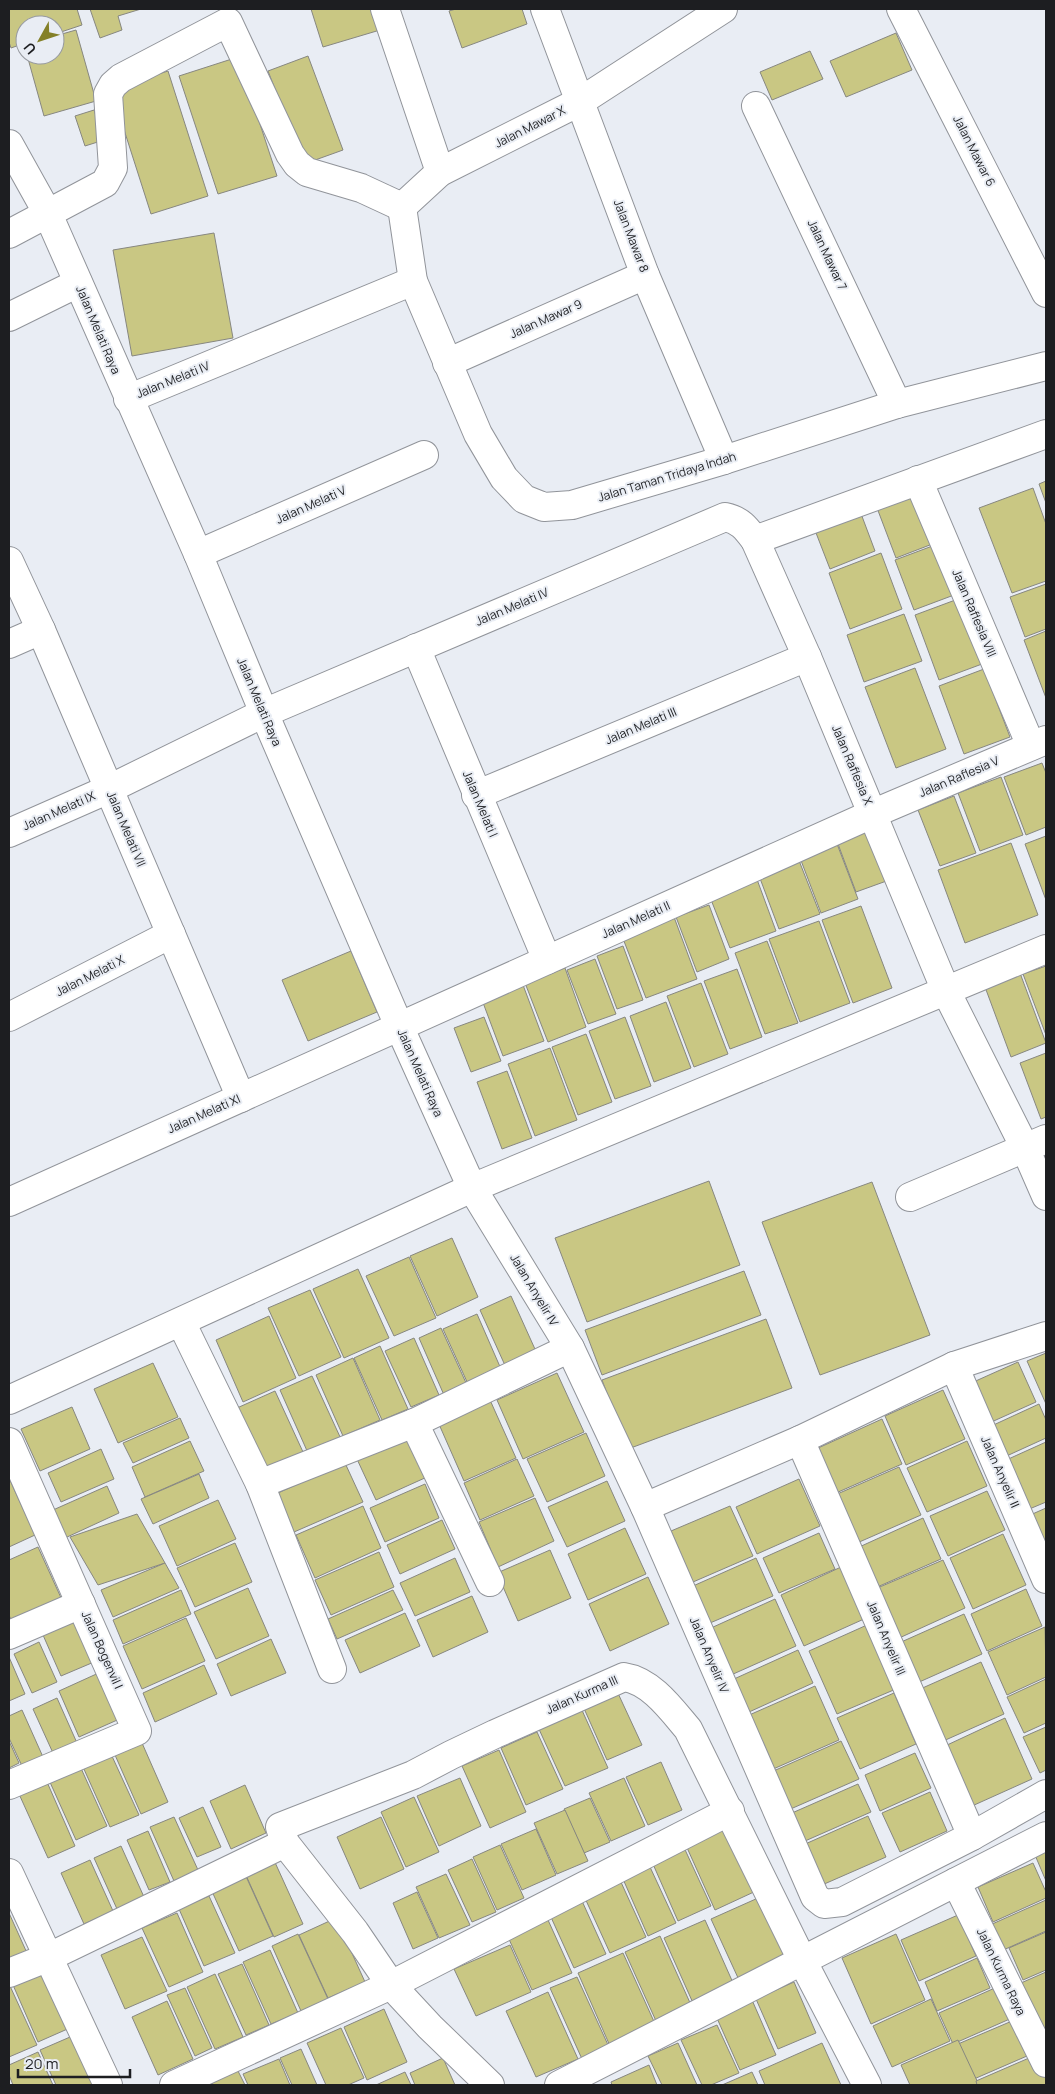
<svg xmlns="http://www.w3.org/2000/svg" width="1055" height="2094" viewBox="0 0 1055 2094" font-family="Manrope,sans-serif">
	<style>
		.building { fill: #c9c783; stroke: #878780 }
		.lines { fill: none; stroke-linecap: round; stroke-linejoin: round }
		.minor-casing { stroke: #91949a; stroke-width: 30 }
		.minor { stroke: #fff; stroke-width: 28 }
		.labels { text-anchor: middle; stroke-width: 4; stroke-linejoin: round; paint-order: stroke }
		.street-label { font-size: 12px; fill: #1d1e21; stroke: #e9edf4 }
	</style>
	<rect width="100%" height="100%" fill="#e9edf4"/>
	<g class="building">
		<path d="M9 9H77L82 25 55 34V25H25V43L11 48 9 42Z"/>
		<path d="M90 9H141L118 16 122 30 100 38Z"/>
		<path d="M311 9H373L380 30 323 47Z"/>
		<path d="M456 9H522L527 24 462 48 449 11Z"/>
		<path d="M76 30 96 101 44 116 27 55H55V36Z"/>
		<path d="M896 33 912 70 846 97 830 61Z"/>
		<path d="M810 51 823 79 772 100 760 72Z"/>
		<path d="M308 56 343 150 304 164 268 71Z"/>
		<path d="M238 57 277 176 218 194 179 76Z"/>
		<path d="M168 71 208 196 151 214 111 89Z"/>
		<path d="M94 110 104 140 85 146 75 116Z"/>
		<path d="M214 233 233 338 132 356 113 250Z"/>
		<path d="M1046 481V503L1039 484Z"/>
		<path d="M914 485 935 543 896 558 874 500Z"/>
		<path d="M1033 488 1046 524V581L1012 593 979 508Z"/>
		<path d="M857 503 875 551 830 569 811 520Z"/>
		<path d="M935 545 954 595 914 610 895 560Z"/>
		<path d="M881 553 902 609 850 629 829 573Z"/>
		<path d="M1046 584V629L1025 637 1010 597Z"/>
		<path d="M958 599 982 664 939 680 915 615Z"/>
		<path d="M904 614 922 661 864 682 847 635Z"/>
		<path d="M1046 631V698L1024 640Z"/>
		<path d="M915 668 946 749 896 768 865 687Z"/>
		<path d="M984 669 1010 737 964 754 939 686Z"/>
		<path d="M1042 763 1046 773V827L1026 835 1004 777Z"/>
		<path d="M1001 777 1023 835 980 851 958 793Z"/>
		<path d="M954 796 976 853 940 866 918 810Z"/>
		<path d="M870 822 892 879 856 892 835 836Z"/>
		<path d="M834 836 858 899 821 913 797 850Z"/>
		<path d="M1046 836V900L1025 844Z"/>
		<path d="M1011 843 1038 915 965 943 938 870Z"/>
		<path d="M798 858 820 914 779 929 758 873Z"/>
		<path d="M755 874 776 931 730 948 708 892Z"/>
		<path d="M709 905 729 959 697 972 676 917Z"/>
		<path d="M861 906 892 988 853 1003 822 920Z"/>
		<path d="M674 917 697 979 646 998 622 936Z"/>
		<path d="M819 921 850 1003 800 1022 769 939Z"/>
		<path d="M767 941 798 1023 765 1034 735 953Z"/>
		<path d="M623 946 643 1000 617 1009 597 956Z"/>
		<path d="M351 951 377 1012 308 1041 282 980Z"/>
		<path d="M595 959 616 1014 588 1024 567 970Z"/>
		<path d="M1046 966V1035L1023 974Z"/>
		<path d="M565 968 586 1027 548 1042 525 983Z"/>
		<path d="M737 969 762 1037 730 1049 704 981Z"/>
		<path d="M1020 973 1046 1043 1011 1057 985 987Z"/>
		<path d="M701 983 728 1054 694 1067 667 996Z"/>
		<path d="M523 985 544 1041 503 1056 482 1000Z"/>
		<path d="M666 1002 691 1068 654 1082 630 1016Z"/>
		<path d="M484 1017 501 1061 471 1072 454 1028Z"/>
		<path d="M625 1017 651 1086 615 1099 589 1031Z"/>
		<path d="M586 1034 612 1102 578 1115 552 1047Z"/>
		<path d="M550 1048 577 1120 535 1136 508 1064Z"/>
		<path d="M1046 1053V1117L1041 1119 1020 1063Z"/>
		<path d="M507 1071 532 1138 502 1149 477 1082Z"/>
		<path d="M709 1181 740 1265 587 1322 555 1238Z"/>
		<path d="M872 1182 930 1335 820 1375 762 1222Z"/>
		<path d="M452 1238 478 1297 437 1316 410 1256Z"/>
		<path d="M409 1257 436 1318 394 1336 366 1276Z"/>
		<path d="M358 1269 389 1338 344 1358 313 1289Z"/>
		<path d="M744 1271 761 1315 602 1375 585 1330Z"/>
		<path d="M310 1290 341 1357 299 1376 268 1308Z"/>
		<path d="M511 1296 539 1358 508 1372 480 1310Z"/>
		<path d="M477 1314 501 1369 468 1384 443 1329Z"/>
		<path d="M269 1316 296 1378 243 1402 216 1340Z"/>
		<path d="M766 1319 792 1388 628 1449 602 1380Z"/>
		<path d="M441 1328 467 1385 444 1395 419 1338Z"/>
		<path d="M414 1338 439 1395 411 1407 385 1351Z"/>
		<path d="M380 1346 408 1409 382 1420 354 1358Z"/>
		<path d="M1046 1353V1404L1027 1361Z"/>
		<path d="M353 1358 380 1420 343 1436 316 1375Z"/>
		<path d="M1018 1362 1036 1402 987 1424 969 1384Z"/>
		<path d="M153 1363 178 1417 118 1443 94 1389Z"/>
		<path d="M557 1373 584 1432 523 1459 497 1400Z"/>
		<path d="M312 1376 341 1439 308 1453 280 1390Z"/>
		<path d="M943 1390 965 1439 906 1465 885 1416Z"/>
		<path d="M275 1391 303 1452 265 1470 237 1408Z"/>
		<path d="M490 1400 516 1458 464 1481 438 1422Z"/>
		<path d="M1039 1404 1046 1420V1438L1000 1459 987 1428Z"/>
		<path d="M72 1407 90 1449 40 1471 21 1429Z"/>
		<path d="M180 1418 189 1438 133 1463 123 1443Z"/>
		<path d="M882 1419 902 1464 836 1493 816 1449Z"/>
		<path d="M586 1433 605 1476 547 1502 527 1459Z"/>
		<path d="M408 1434 427 1477 376 1500 356 1457Z"/>
		<path d="M190 1441 204 1471 145 1497 132 1467Z"/>
		<path d="M967 1441 987 1486 927 1512 907 1468Z"/>
		<path d="M1046 1442V1502L1027 1510 1004 1461Z"/>
		<path d="M101 1449 114 1479 61 1502 48 1473Z"/>
		<path d="M517 1459 534 1496 480 1520 464 1483Z"/>
		<path d="M345 1463 363 1502 294 1532 278 1493Z"/>
		<path d="M899 1467 921 1515 857 1543 835 1495Z"/>
		<path d="M199 1474 209 1498 153 1524 141 1499Z"/>
		<path d="M9 1478 35 1535 9 1547Z"/>
		<path d="M799 1479 820 1526 757 1554 736 1507Z"/>
		<path d="M607 1481 625 1521 567 1547 548 1507Z"/>
		<path d="M425 1484 439 1518 385 1542 370 1508Z"/>
		<path d="M107 1486 119 1513 65 1538 53 1510Z"/>
		<path d="M987 1491 1005 1530 948 1556 930 1516Z"/>
		<path d="M535 1498 554 1541 498 1567 479 1522Z"/>
		<path d="M218 1500 236 1539 177 1566 159 1526Z"/>
		<path d="M363 1506 381 1548 315 1578 296 1535Z"/>
		<path d="M730 1506 753 1556 693 1582 671 1531Z"/>
		<path d="M1046 1508V1550L1028 1516Z"/>
		<path d="M137 1514 165 1563 98 1585 70 1537Z"/>
		<path d="M923 1518 941 1559 875 1588 857 1548Z"/>
		<path d="M442 1520 455 1549 400 1574 387 1545Z"/>
		<path d="M625 1528 646 1574 588 1600 568 1554Z"/>
		<path d="M819 1533 835 1569 779 1593 763 1558Z"/>
		<path d="M1003 1534 1026 1585 973 1609 950 1558Z"/>
		<path d="M235 1543 252 1582 195 1607 177 1568Z"/>
		<path d="M38 1547 62 1600 12 1622 9 1615V1560Z"/>
		<path d="M550 1550 571 1598 518 1621 497 1573Z"/>
		<path d="M379 1552 394 1587 331 1615 315 1580Z"/>
		<path d="M455 1558 470 1592 415 1616 400 1583Z"/>
		<path d="M756 1558 773 1596 710 1623 693 1586Z"/>
		<path d="M943 1560 965 1608 897 1639 875 1589Z"/>
		<path d="M165 1563 179 1588 113 1617 101 1590Z"/>
		<path d="M841 1567 864 1619 804 1646 781 1595Z"/>
		<path d="M648 1577 669 1624 610 1651 589 1604Z"/>
		<path d="M248 1588 269 1636 216 1659 194 1612Z"/>
		<path d="M1026 1589 1042 1626 987 1651 971 1614Z"/>
		<path d="M181 1590 191 1614 123 1644 113 1620Z"/>
		<path d="M393 1590 403 1610 337 1639 328 1619Z"/>
		<path d="M472 1596 488 1632 433 1657 417 1620Z"/>
		<path d="M775 1599 796 1646 731 1675 711 1628Z"/>
		<path d="M405 1613 420 1646 360 1673 345 1640Z"/>
		<path d="M964 1614 982 1654 917 1683 899 1643Z"/>
		<path d="M186 1618 205 1661 142 1689 123 1646Z"/>
		<path d="M75 1621 94 1662 61 1676 43 1635Z"/>
		<path d="M867 1625 896 1689 837 1714 809 1651Z"/>
		<path d="M1045 1627 1046 1677 1007 1695 988 1652Z"/>
		<path d="M271 1639 286 1673 231 1696 217 1664Z"/>
		<path d="M39 1642 57 1682 32 1693 14 1654Z"/>
		<path d="M798 1650 813 1683 749 1712 734 1679Z"/>
		<path d="M9 1657 25 1694 9 1701Z"/>
		<path d="M981 1662 1004 1714 941 1742 918 1690Z"/>
		<path d="M204 1665 217 1694 155 1722 143 1693Z"/>
		<path d="M103 1671 124 1717 79 1737 59 1691Z"/>
		<path d="M1046 1679V1723L1024 1733 1007 1697Z"/>
		<path d="M815 1686 839 1740 771 1770 747 1716Z"/>
		<path d="M616 1689 642 1745 607 1760 582 1704Z"/>
		<path d="M894 1693 916 1744 860 1769 837 1718Z"/>
		<path d="M57 1698 77 1743 53 1753 33 1709Z"/>
		<path d="M581 1708 608 1768 565 1786 538 1727Z"/>
		<path d="M22 1710 43 1757 22 1766 9 1738V1716Z"/>
		<path d="M1005 1718 1032 1779 972 1806 945 1746Z"/>
		<path d="M1046 1727V1770L1040 1773 1023 1737Z"/>
		<path d="M537 1732 563 1789 526 1805 501 1748Z"/>
		<path d="M9 1741 19 1763 9 1768Z"/>
		<path d="M841 1741 859 1779 786 1811 769 1773Z"/>
		<path d="M142 1743 168 1802 141 1814 115 1755Z"/>
		<path d="M499 1750 526 1812 490 1828 462 1766Z"/>
		<path d="M915 1753 931 1788 880 1811 865 1775Z"/>
		<path d="M111 1754 139 1815 110 1827 83 1767Z"/>
		<path d="M661 1762 682 1810 648 1825 626 1777Z"/>
		<path d="M80 1766 107 1826 76 1840 49 1780Z"/>
		<path d="M460 1778 481 1826 439 1846 417 1796Z"/>
		<path d="M624 1778 645 1826 611 1841 589 1793Z"/>
		<path d="M47 1782 75 1846 48 1858 19 1794Z"/>
		<path d="M858 1784 871 1812 805 1841 792 1813Z"/>
		<path d="M245 1785 266 1833 231 1849 210 1801Z"/>
		<path d="M930 1792 947 1831 900 1852 882 1813Z"/>
		<path d="M414 1797 439 1852 406 1867 381 1812Z"/>
		<path d="M590 1798 610 1842 584 1853 564 1809Z"/>
		<path d="M203 1807 221 1847 197 1857 179 1818Z"/>
		<path d="M565 1810 588 1861 557 1874 534 1823Z"/>
		<path d="M868 1816 886 1857 822 1885 803 1845Z"/>
		<path d="M174 1817 198 1870 174 1881 150 1827Z"/>
		<path d="M381 1817 404 1869 360 1889 337 1837Z"/>
		<path d="M726 1823 756 1891 715 1910 684 1841Z"/>
		<path d="M536 1829 556 1875 522 1890 501 1844Z"/>
		<path d="M148 1831 170 1882 149 1890 127 1840Z"/>
		<path d="M681 1841 711 1906 678 1921 649 1855Z"/>
		<path d="M500 1845 524 1898 497 1910 473 1857Z"/>
		<path d="M121 1846 144 1897 117 1909 94 1858Z"/>
		<path d="M1046 1850V1881L1035 1855Z"/>
		<path d="M273 1858 303 1924 274 1937 244 1871Z"/>
		<path d="M472 1859 496 1912 472 1922 448 1870Z"/>
		<path d="M90 1860 113 1911 84 1924 61 1873Z"/>
		<path d="M1033 1863 1046 1892V1898L993 1922 978 1887Z"/>
		<path d="M650 1867 676 1923 648 1936 623 1879Z"/>
		<path d="M244 1872 273 1936 239 1951 210 1887Z"/>
		<path d="M446 1874 470 1925 439 1938 416 1887Z"/>
		<path d="M620 1880 646 1937 610 1953 584 1896Z"/>
		<path d="M417 1892 438 1938 413 1949 393 1903Z"/>
		<path d="M209 1896 235 1953 204 1966 179 1909Z"/>
		<path d="M758 1898 786 1959 739 1980 711 1919Z"/>
		<path d="M1046 1900V1931L1001 1951 990 1925Z"/>
		<path d="M582 1901 606 1954 574 1968 550 1915Z"/>
		<path d="M9 1913 27 1953 9 1960Z"/>
		<path d="M177 1913 203 1972 169 1987 142 1928Z"/>
		<path d="M958 1915 976 1956 919 1981 901 1940Z"/>
		<path d="M336 1918 365 1982 328 1998 299 1935Z"/>
		<path d="M548 1920 572 1973 532 1990 508 1937Z"/>
		<path d="M705 1920 734 1985 693 2003 664 1938Z"/>
		<path d="M1046 1932V1970L1023 1980 1009 1948Z"/>
		<path d="M298 1934 328 1999 301 2011 272 1946Z"/>
		<path d="M896 1934 925 2000 871 2024 842 1958Z"/>
		<path d="M660 1936 691 2005 656 2021 625 1952Z"/>
		<path d="M142 1937 167 1991 125 2009 101 1955Z"/>
		<path d="M510 1945 531 1992 476 2016 454 1969Z"/>
		<path d="M270 1950 298 2013 271 2024 243 1962Z"/>
		<path d="M623 1953 656 2026 610 2046 578 1973Z"/>
		<path d="M977 1958 990 1988 937 2011 925 1982Z"/>
		<path d="M242 1964 269 2025 246 2035 218 1974Z"/>
		<path d="M46 1970 72 2027 38 2042 13 1985Z"/>
		<path d="M1046 1972V2027L1042 2029 1021 1983Z"/>
		<path d="M215 1974 243 2037 215 2049 187 1987Z"/>
		<path d="M577 1977 609 2047 582 2059 550 1988Z"/>
		<path d="M794 1982 816 2033 778 2049 756 1999Z"/>
		<path d="M9 1986H10L37 2045 9 2057Z"/>
		<path d="M997 1987 1012 2018 953 2044 939 2013Z"/>
		<path d="M185 1988 212 2048 195 2056 167 1995Z"/>
		<path d="M548 1992 578 2059 536 2077 506 2011Z"/>
		<path d="M931 1999 950 2041 892 2067 873 2026Z"/>
		<path d="M752 2000 776 2055 740 2070 716 2016Z"/>
		<path d="M167 2001 193 2059 158 2075 132 2017Z"/>
		<path d="M384 2009 407 2062 367 2080 344 2027Z"/>
		<path d="M1012 2021 1027 2056 974 2079 958 2044Z"/>
		<path d="M717 2025 739 2073 711 2085H702L681 2040Z"/>
		<path d="M341 2028 364 2078 348 2085H326L307 2043Z"/>
		<path d="M77 2034 99 2085H56L40 2050Z"/>
		<path d="M958 2040 979 2085H910L901 2065Z"/>
		<path d="M678 2043 697 2085H662L648 2056Z"/>
		<path d="M822 2043 841 2085H765L759 2071Z"/>
		<path d="M301 2049 317 2085H292L280 2058Z"/>
		<path d="M38 2052 53 2085H13L9 2075V2065Z"/>
		<path d="M1036 2055 1046 2077V2085H977L976 2081Z"/>
		<path d="M443 2058 455 2085H415L410 2073Z"/>
		<path d="M279 2059 290 2085H248L243 2074Z"/>
		<path d="M649 2065 657 2085H612L611 2082Z"/>
		<path d="M237 2069 245 2085H213L211 2081Z"/>
		<path d="M405 2072 411 2085H376Z"/>
		<path d="M752 2072 758 2085H722Z"/>
	</g>
	<g class="lines">
		<defs>
			<g id="minor">
				<path d="M385 9 440 172"/>
				<path d="M545 9 645 275 724 460"/>
				<path d="M723 9 581 101 440 172 402 207 413 281 478 434 504 478 524 499 544 507 572 505 724 460 897 404 1046 366"/>
				<path d="M901 9 1046 293"/>
				<path d="M756 106 897 404"/>
				<path d="M9 144 48 214 198 554 264 713 399 1026 472 1188 570 1348 645 1507 815 1897 824 1904 842 1902 972 1836 1046 1794"/>
				<path d="M9 234 105 183 113 168 108 94 113 85 121 78 228 22 290 154 297 164 307 172 361 188 402 207"/>
				<path d="M9 317 78 283"/>
				<path d="M447 363 645 275"/>
				<path d="M128 399 413 281"/>
				<path d="M918 480 1031 746"/>
				<path d="M755 540 1046 434"/>
				<path d="M198 554 424 455"/>
				<path d="M9 561 41 630 241 1098"/>
				<path d="M9 644 41 630"/>
				<path d="M416 648 547 960"/>
				<path d="M476 795 807 657"/>
				<path d="M9 833 109 789 264 713 725 517C740 520 746 528 755 540L807 657 946 991 1025 1148 1046 1196"/>
				<path d="M9 1017 171 934"/>
				<path d="M910 1197 1046 1139"/>
				<path d="M9 1202 872 814 1046 740"/>
				<path d="M181 1322 260 1484 332 1669"/>
				<path d="M954 1366 1046 1579"/>
				<path d="M9 1400 472 1188 1046 949"/>
				<path d="M414 1423 490 1582"/>
				<path d="M800 1440 972 1836"/>
				<path d="M9 1442 137 1731 9 1785"/>
				<path d="M260 1484 414 1423 570 1348"/>
				<path d="M645 1507 800 1440 954 1366 1046 1336"/>
				<path d="M9 1635 81 1604"/>
				<path d="M9 1873 108 2085"/>
				<path d="M956 1882 1046 2063"/>
				<path d="M9 1973 49 1957 285 1843"/>
				<path d="M174 2085 391 1985 730 1811"/>
				<path d="M490 2085 430 2027 391 1985 355 1932 285 1843 280 1827 413 1775 451 1755 495 1734 624 1677C651 1681 671 1709 688 1729L803 1962 867 2085"/>
				<path d="M559 2085 1046 1836"/>
			</g>
		</defs>
		<use href="#minor" class="minor-casing"/>
		<use href="#minor" class="minor"/>
	</g>
	<g class="labels">
		<g class="street-label">
			<text transform="translate(530 127) rotate(-27)" y="4">Jalan Mawar X</text>
			<text transform="translate(974 151) rotate(63)" y="4">Jalan Mawar 6</text>
			<text transform="translate(631 236) rotate(69)" y="4">Jalan Mawar 8</text>
			<text transform="translate(827 255) rotate(65)" y="4">Jalan Mawar 7</text>
			<text transform="translate(546 319) rotate(-24)" y="4">Jalan Mawar 9</text>
			<text transform="translate(98 330) rotate(67)" y="4">Jalan Melati Raya</text>
			<text transform="translate(173 380) rotate(-22)" y="4">Jalan Melati IV</text>
			<text transform="translate(667 477) rotate(-17)" y="4">Jalan Taman Tridaya Indah</text>
			<text transform="translate(311 505) rotate(-24)" y="4">Jalan Melati V</text>
			<text transform="translate(512 607) rotate(-23)" y="4">Jalan Melati IV</text>
			<text transform="translate(974 613) rotate(67)" y="4">Jalan Raflesia VIII</text>
			<text transform="translate(259 702) rotate(67)" y="4">Jalan Melati Raya</text>
			<text transform="translate(641 726) rotate(-23)" y="4">Jalan Melati III</text>
			<text transform="translate(852 765) rotate(67)" y="4">Jalan Raflesia X</text>
			<text transform="translate(959 777) rotate(-23)" y="4">Jalan Raflesia V</text>
			<text transform="translate(480 804) rotate(67)" y="4">Jalan Melati I</text>
			<text transform="translate(59 811) rotate(-24)" y="4">Jalan Melati IX</text>
			<text transform="translate(126 829) rotate(67)" y="4">Jalan Melati VII</text>
			<text transform="translate(636 920) rotate(-24)" y="4">Jalan Melati II</text>
			<text transform="translate(90 976) rotate(-27)" y="4">Jalan Melati X</text>
			<text transform="translate(420 1073) rotate(66)" y="4">Jalan Melati Raya</text>
			<text transform="translate(204 1114) rotate(-24)" y="4">Jalan Melati XI</text>
			<text transform="translate(534 1290) rotate(59)" y="4">Jalan Anyelir IV</text>
			<text transform="translate(1000 1472) rotate(66)" y="4">Jalan Anyelir II</text>
			<text transform="translate(886 1638) rotate(67)" y="4">Jalan Anyelir III</text>
			<text transform="translate(102 1650) rotate(66)" y="4">Jalan Bogenvil I</text>
			<text transform="translate(709 1655) rotate(67)" y="4">Jalan Anyelir IV</text>
			<text transform="translate(582 1695) rotate(-24)" y="4">Jalan Kurma III</text>
			<text transform="translate(1001 1972) rotate(64)" y="4">Jalan Kurma Raya</text>
		</g>
	</g>
	<rect width="1055" height="2094" fill="none" stroke="#1d1e21" stroke-width="20"/>
	<g transform="translate(40 40) rotate(230)"><circle r="24" fill="#e9edf4" stroke="#979aa0"/>
	<path d="M0-4L9 19L0 12L-9 19Z" fill="#848028"/>
	<text y="-8" font-size="14" font-weight="bold" text-anchor="middle" fill="#1d1e21">U</text>
	</g>
	<path d="M18 2069v8h112v-8" fill="none" stroke="#1d1e21" stroke-width="2.5"/>
	<text x="25" y="2069" font-size="15" fill="#1d1e21" stroke="#e9edf4" stroke-width="4" paint-order="stroke">20 m</text>
</svg>
